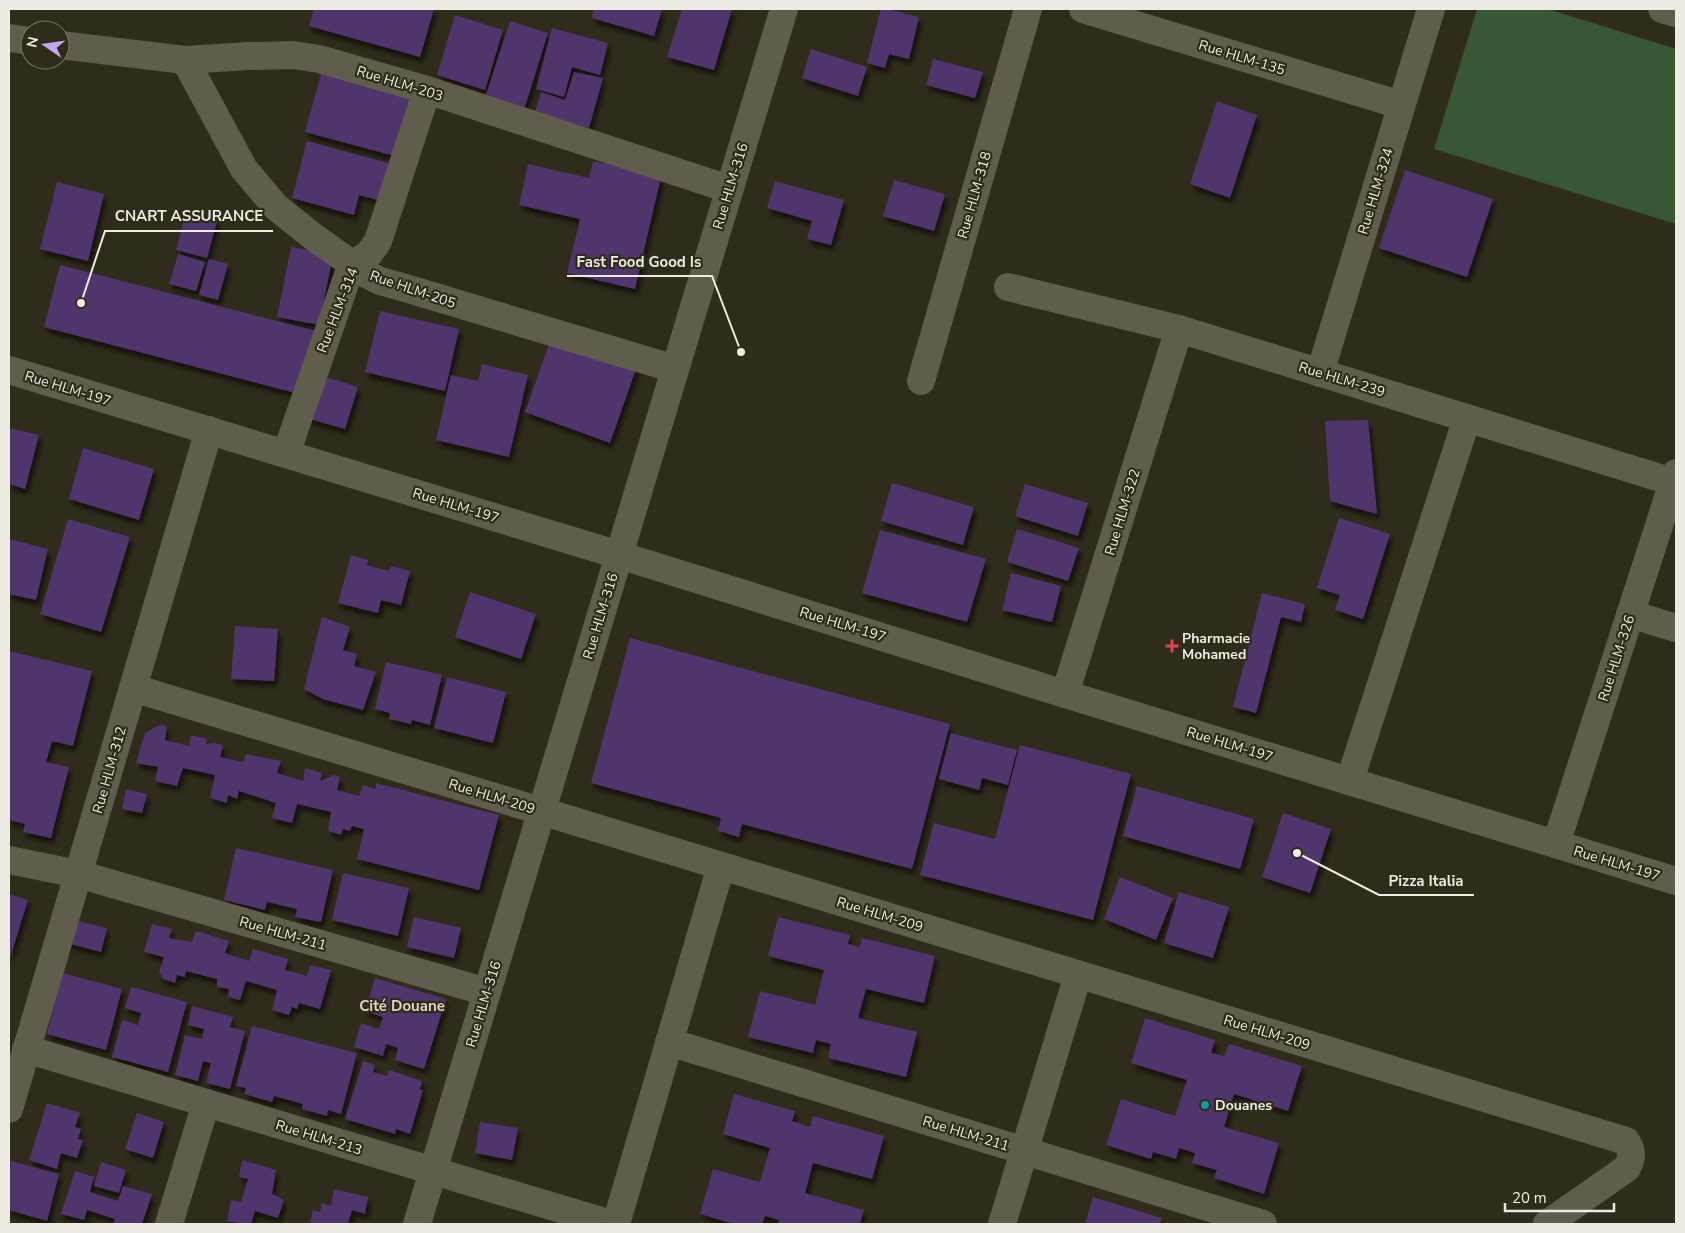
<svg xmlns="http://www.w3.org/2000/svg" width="1685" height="1233" viewBox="0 0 1685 1233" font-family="'Nunito Sans',sans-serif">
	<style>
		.green { fill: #385735 }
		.building { fill: #4f346c; filter: url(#shadow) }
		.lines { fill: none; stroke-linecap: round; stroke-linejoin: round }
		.minor { stroke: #615d4c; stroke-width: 28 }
		.tertiary { stroke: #615d4c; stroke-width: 28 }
		.health-dot { fill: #e0444e; stroke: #302c1c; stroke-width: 2 }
		.culture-dot { fill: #0f9aa8; stroke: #302c1c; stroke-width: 2 }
		.labels { text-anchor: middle; stroke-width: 4.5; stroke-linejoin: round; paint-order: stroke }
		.street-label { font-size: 14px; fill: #eeebe2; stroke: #302c1c }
		.poi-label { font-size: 14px; font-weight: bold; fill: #eeebe2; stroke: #302c1c; text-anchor: start }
		.neighbourhood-label { font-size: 15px; font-weight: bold; fill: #dcd6c3; stroke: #302c1c }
		.leader { fill: none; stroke: #eeebe2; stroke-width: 2 }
		.callout-dot { fill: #eeebe2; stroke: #302c1c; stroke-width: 2 }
		.callout-label { font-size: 15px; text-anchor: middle; font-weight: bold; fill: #eeebe2; stroke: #302c1c; stroke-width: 4.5; stroke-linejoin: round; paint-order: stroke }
	</style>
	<defs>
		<filter id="shadow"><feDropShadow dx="3" dy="5.5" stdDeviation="2.5" flood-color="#0009"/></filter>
	</defs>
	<rect width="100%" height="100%" fill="#302c1c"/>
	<path class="green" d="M1477 9H1548L1676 49V224L1434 149Z"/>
	<g class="building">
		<path d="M314 9H434L420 57 309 26Z"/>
		<path d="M594 9H662L654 36 592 18Z"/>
		<path d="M682 9H732L714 70 667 57Z"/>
		<path d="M881 9H887L919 17 909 59 889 54 885 68 867 63Z"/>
		<path d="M455 15 503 30 485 90 437 75Z"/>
		<path d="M510 21 548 33 524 110 485 98Z"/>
		<path d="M552 28 608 43 600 75 572 67 564 97 536 89Z"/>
		<path d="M811 49 867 67 858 96 802 78Z"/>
		<path d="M933 59 983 72 975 98 926 85Z"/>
		<path d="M322 71 414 96 398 157 305 132Z"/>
		<path d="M574 72 603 78 589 128 535 112 541 92 565 100Z"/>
		<path d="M1217 101 1257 115 1230 198 1190 184Z"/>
		<path d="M307 141 395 165 385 202 359 195 354 215 292 198Z"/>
		<path d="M593 161 661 177 635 289 567 273 580 219 519 205 528 164 589 178Z"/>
		<path d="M1405 170 1493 199 1467 277 1379 248Z"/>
		<path d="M894 180 945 194 934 231 883 216Z"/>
		<path d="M775 181 844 200 831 245 807 239 812 221 767 208Z"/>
		<path d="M57 182 104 194 88 261 40 249Z"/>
		<path d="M186 212 217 221 207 258 176 250Z"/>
		<path d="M291 247 333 255 319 325 277 317Z"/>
		<path d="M178 254 205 262 196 291 169 284Z"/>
		<path d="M209 259 228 264 218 300 199 295Z"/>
		<path d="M60 265 316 331 299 394 44 327Z"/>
		<path d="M380 311 459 329 445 391 365 372Z"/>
		<path d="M552 336 637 366 610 443 525 412Z"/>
		<path d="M482 364 528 375 509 457 436 440 451 375 478 381Z"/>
		<path d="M319 375 358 387 345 429 306 418Z"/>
		<path d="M1368 420 1377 514 1330 501 1325 421Z"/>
		<path d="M9 428 39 435 25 489 9 484Z"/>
		<path d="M83 448 154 469 139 520 69 499Z"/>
		<path d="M892 483 974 507 963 545 881 521Z"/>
		<path d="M1025 484 1088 503 1078 536 1015 516Z"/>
		<path d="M1339 518 1390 534 1363 619 1335 610 1340 595 1317 588Z"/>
		<path d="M68 519 130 537 101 632 40 614Z"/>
		<path d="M1017 529 1079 548 1068 581 1007 562Z"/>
		<path d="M880 530 986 559 967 622 862 593Z"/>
		<path d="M9 539 48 549 36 600 9 594Z"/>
		<path d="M351 555 368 560 367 565 389 571 391 566 410 571 401 605 381 600 378 613 338 603Z"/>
		<path d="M1011 573 1061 586 1052 622 1002 610Z"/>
		<path d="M470 592 536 614 521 659 455 637Z"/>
		<path d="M1262 593 1305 604 1301 622 1281 617 1256 713 1233 707Z"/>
		<path d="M322 617 350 627 343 650 357 654 354 666 376 672 363 710 323 699 304 689Z"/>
		<path d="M235 626 278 629 274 681 231 679Z"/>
		<path d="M630 638 950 724 912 869 742 824 739 837 718 831 721 818 591 783Z"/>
		<path d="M9 651 92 671 73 746 52 741 46 762 69 767 51 838 23 832 25 824 9 820Z"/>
		<path d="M386 662 442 675 430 725 412 720 411 724 389 719 390 713 375 709Z"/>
		<path d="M447 677 506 692 493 743 434 728Z"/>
		<path d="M159 725 167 726 165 740 189 746 191 735 207 739 206 744 215 743 223 745 220 757 243 762 246 754 281 761 277 773 303 781 305 768 322 773 320 781 334 775 340 777 337 790 359 796 363 785 375 789 376 783 499 815 479 890 357 859 364 829 352 826 350 831 343 829 341 835 328 831 331 812 297 804 292 823 272 818 276 803 239 791 237 799 228 795 227 803 210 798 215 775 183 768 177 786 155 781 158 767 136 763 145 733Z"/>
		<path d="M951 733 1017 750 1008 785 982 778 979 790 939 779Z"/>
		<path d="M1020 745 1131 774 1093 920 920 875 934 823 995 839Z"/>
		<path d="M1137 786 1254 819 1240 869 1123 836Z"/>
		<path d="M126 789 147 794 142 813 122 809Z"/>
		<path d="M1283 813 1331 829 1310 893 1262 877Z"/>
		<path d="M236 848 333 870 321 922 295 917 297 909 267 902 265 910 224 900Z"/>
		<path d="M343 873 409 888 398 936 332 920Z"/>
		<path d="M1120 877 1173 898 1156 940 1104 919Z"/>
		<path d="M1179 892 1229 907 1213 958 1164 943Z"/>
		<path d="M9 894 28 900 9 961Z"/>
		<path d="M414 917 461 928 454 958 407 947Z"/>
		<path d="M778 917 850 935 848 944 860 947 862 938 935 956 924 1003 866 989 858 1018 917 1032 906 1077 828 1058 831 1044 816 1040 813 1053 748 1037 760 991 815 1005 824 970 768 956Z"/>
		<path d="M70 919 107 928 101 952 63 942Z"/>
		<path d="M152 924 172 929 169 938 192 942 196 931 229 941 225 953 249 961 253 949 288 959 285 970 307 976 310 965 331 970 320 1009 299 1003 297 1009 292 1007 289 1015 272 1010 277 990 246 981 240 1000 228 997 229 989 217 987V979L186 971 185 977 177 975 175 983 163 979 159 972 164 957 144 952Z"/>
		<path d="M63 973 122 989 106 1050 47 1034Z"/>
		<path d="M375 978 446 999 424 1069 395 1060 398 1048 386 1044 383 1056 354 1047 361 1023 379 1029 383 1017 365 1011Z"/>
		<path d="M131 987 187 1002 168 1072 112 1057 122 1020 138 1025 141 1013 125 1008Z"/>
		<path d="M192 1006 233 1017 230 1027 245 1031 230 1089 206 1083 211 1063 203 1061 198 1081 175 1075 185 1035 202 1039 204 1029 188 1025Z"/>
		<path d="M1145 1018 1215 1040 1211 1053 1224 1056 1229 1044 1302 1066 1288 1111 1234 1094 1224 1127 1279 1143 1264 1194 1214 1178 1217 1170 1192 1163 1195 1153 1179 1148 1176 1159 1153 1152 1151 1159 1106 1145 1121 1099 1175 1116 1187 1080 1131 1063Z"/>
		<path d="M252 1026 357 1053 341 1114 328 1110 327 1116 302 1109 303 1104 274 1096 272 1102 244 1094 246 1088 236 1086Z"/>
		<path d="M363 1061 375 1065 373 1072 387 1076 389 1070 422 1081 420 1090H423L410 1134 396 1129 395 1134 345 1119Z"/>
		<path d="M734 1094 795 1111 792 1121 810 1127 813 1116 884 1136 872 1179 813 1163 805 1193 864 1210 860 1224H778L779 1220 765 1216 762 1224H734L700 1214 713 1169 760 1182 770 1148 723 1134Z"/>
		<path d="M47 1103 80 1113 75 1127 81 1129 78 1139 83 1140 77 1158 61 1153 57 1169 29 1160Z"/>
		<path d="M137 1113 164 1122 153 1158 125 1149Z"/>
		<path d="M480 1122 518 1128 512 1160 475 1153Z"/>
		<path d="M242 1160 276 1170 272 1194 284 1200 278 1218 255 1211 251 1224H243L227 1221 231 1200 241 1202 248 1179 239 1177Z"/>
		<path d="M11 1161 59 1174 47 1221 9 1210V1172Z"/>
		<path d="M101 1162 126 1170 119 1193 94 1186Z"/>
		<path d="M75 1171 94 1177 90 1192 118 1201 123 1186 152 1194 142 1224H113L115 1219 87 1210 84 1220 61 1214Z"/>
		<path d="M334 1189 368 1197 365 1214 352 1210 348 1224H310L313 1210 320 1212 322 1203 331 1206Z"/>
		<path d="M1093 1197 1162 1218 1160 1224H1085Z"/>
	</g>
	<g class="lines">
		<g class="minor">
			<path d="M1083 9 1401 105"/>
			<path d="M9 38 30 41"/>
			<path d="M60 45 185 60 249 56 293 55 319 59 427 90 729 189"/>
			<path d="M185 60 244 169 276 207 315 238 366 274 380 281 402 287 675 369"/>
			<path d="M1008 287 1179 329 1673 482"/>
			<path d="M9 370 619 555"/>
			<path d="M1320 373 1431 9"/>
			<path d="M921 381 1028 9"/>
			<path d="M286 454 348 275 353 264 369 254 378 241 427 90"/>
			<path d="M1630 614 1676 628"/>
			<path d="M133 688 541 811 1626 1141C1633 1151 1632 1158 1627 1168L1547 1224"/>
			<path d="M1065 694 1179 329"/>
			<path d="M1350 780 1467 418"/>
			<path d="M1556 844 1676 473"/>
			<path d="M9 860 78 874 487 992"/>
			<path d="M669 1042 1263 1224"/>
			<path d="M26 1049 611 1224"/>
			<path d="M9 1109 209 430"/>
			<path d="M169 1224 206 1103"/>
			<path d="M616 1224 721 866"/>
			<path d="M1002 1224 1078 975"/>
		</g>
		<g class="tertiary">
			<path d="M1662 9 1676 13"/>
			<path d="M619 555 1065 694 1676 881"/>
			<path d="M417 1224 784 9"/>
		</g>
	</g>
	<path class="health-dot" d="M1169.5 638.5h5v5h5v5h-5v5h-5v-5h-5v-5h5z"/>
	<circle class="culture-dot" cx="1205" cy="1105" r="5"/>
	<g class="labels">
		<g class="street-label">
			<text transform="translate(1242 57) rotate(17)" y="5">Rue HLM-135</text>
			<text transform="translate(400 83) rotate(17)" y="5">Rue HLM-203</text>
			<text transform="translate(730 186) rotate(-73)" y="5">Rue HLM-316</text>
			<text transform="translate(1375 191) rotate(-73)" y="5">Rue HLM-324</text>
			<text transform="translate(974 195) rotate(-74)" y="5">Rue HLM-318</text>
			<text transform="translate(413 289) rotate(19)" y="5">Rue HLM-205</text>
			<text transform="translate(337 310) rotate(-69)" y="5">Rue HLM-314</text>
			<text transform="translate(1342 379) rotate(17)" y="5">Rue HLM-239</text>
			<text transform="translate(68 388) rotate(17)" y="5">Rue HLM-197</text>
			<text transform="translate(456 505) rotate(17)" y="5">Rue HLM-197</text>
			<text transform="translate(1122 512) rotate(-73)" y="5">Rue HLM-322</text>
			<text transform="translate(600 616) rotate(-73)" y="5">Rue HLM-316</text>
			<text transform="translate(843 624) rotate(17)" y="5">Rue HLM-197</text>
			<text transform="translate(1616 658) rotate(-72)" y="5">Rue HLM-326</text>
			<text transform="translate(1230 744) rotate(17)" y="5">Rue HLM-197</text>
			<text transform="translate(109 770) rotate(-74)" y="5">Rue HLM-312</text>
			<text transform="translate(492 796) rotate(17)" y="5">Rue HLM-209</text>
			<text transform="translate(1617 863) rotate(17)" y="5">Rue HLM-197</text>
			<text transform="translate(880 914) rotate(17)" y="5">Rue HLM-209</text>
			<text transform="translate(283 933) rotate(16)" y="5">Rue HLM-211</text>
			<text transform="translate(483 1004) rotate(-73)" y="5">Rue HLM-316</text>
			<text transform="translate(1267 1032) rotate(17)" y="5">Rue HLM-209</text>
			<text transform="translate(966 1133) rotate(17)" y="5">Rue HLM-211</text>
			<text transform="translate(319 1137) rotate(17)" y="5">Rue HLM-213</text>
		</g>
		<g class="poi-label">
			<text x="1182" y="643">Pharmacie<tspan x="1182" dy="16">Mohamed</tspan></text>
			<text x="1215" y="1110">Douanes</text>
		</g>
		<g class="neighbourhood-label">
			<text x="402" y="1011">Cité Douane</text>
		</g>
	</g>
	<path class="leader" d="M81 303L105 231H273M741 352L712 276H567M1297 853L1379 895H1474"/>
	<g class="callout-dot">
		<circle cx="81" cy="303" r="5"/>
		<circle cx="741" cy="352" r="5"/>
		<circle cx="1297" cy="853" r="5"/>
	</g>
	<g class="callout-label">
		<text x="189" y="221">CNART ASSURANCE</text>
		<text x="639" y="267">Fast Food Good Is</text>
		<text x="1426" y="886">Pizza Italia</text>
	</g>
	<rect width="1685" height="1233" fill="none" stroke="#eeebe2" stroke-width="20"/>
	<g transform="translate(45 45) rotate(283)"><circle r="24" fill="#302c1c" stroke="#7c786b"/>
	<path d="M0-4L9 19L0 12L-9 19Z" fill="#bfa9f4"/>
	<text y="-8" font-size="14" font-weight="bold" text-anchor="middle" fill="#eeebe2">N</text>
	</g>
	<path d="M1505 1203v8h109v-8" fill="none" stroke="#eeebe2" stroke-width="2.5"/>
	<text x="1512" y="1203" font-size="15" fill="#eeebe2" stroke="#302c1c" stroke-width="4" paint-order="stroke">20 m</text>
</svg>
